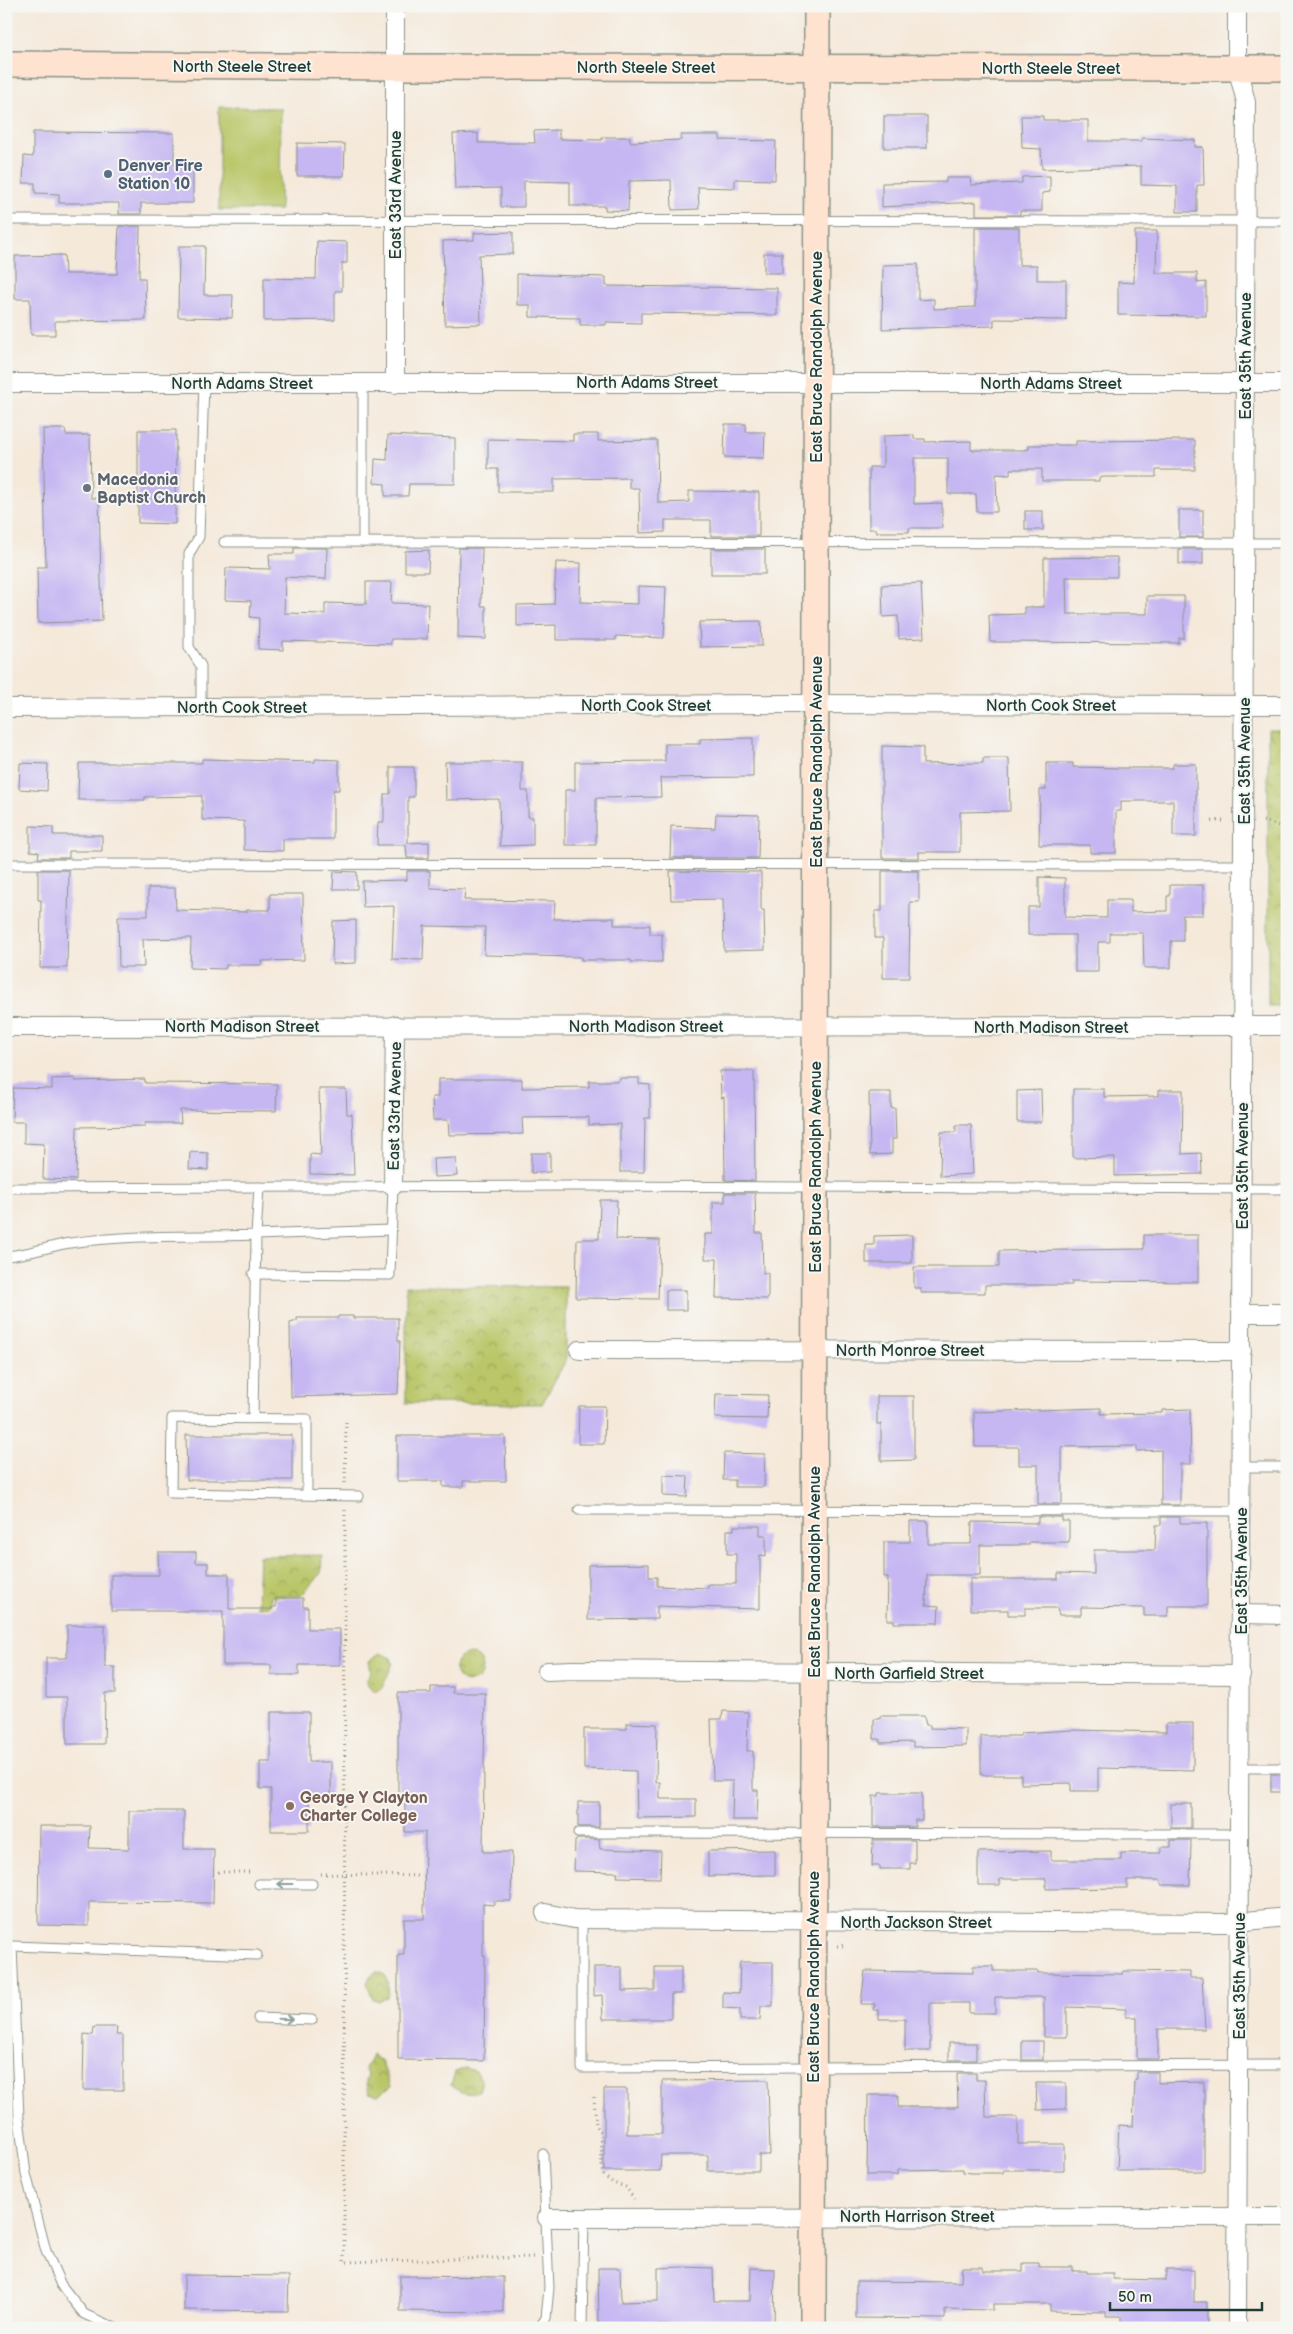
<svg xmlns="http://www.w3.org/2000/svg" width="1293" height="2334" viewBox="0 0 1293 2334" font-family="'Balsamiq Sans',sans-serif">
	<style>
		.park { fill: url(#park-crowns); stroke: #6c824e }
		.garden { fill: #bac667; stroke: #6c824e }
		.building { fill: #c6b7f2 }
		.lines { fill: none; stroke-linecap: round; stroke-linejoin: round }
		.lane-casing { stroke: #8a9387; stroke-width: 11 }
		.street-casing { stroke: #8a9387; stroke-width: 20 }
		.secondary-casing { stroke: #8a9387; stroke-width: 28 }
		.path { stroke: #8a9387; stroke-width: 3; stroke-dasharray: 1 4; stroke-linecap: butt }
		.lane { stroke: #fff; stroke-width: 9 }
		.street { stroke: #fff; stroke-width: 18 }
		.secondary { stroke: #fee3d1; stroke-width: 25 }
		.oneway { stroke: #8f9e9a }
		.service-dot { fill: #5c6f8a; stroke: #f6f6f2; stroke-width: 2 }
		.worship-dot { fill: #6b7280; stroke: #f6f6f2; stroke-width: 2 }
		.education-dot { fill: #8d6e63; stroke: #f6f6f2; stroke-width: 2 }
		.labels { text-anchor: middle; stroke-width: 4; stroke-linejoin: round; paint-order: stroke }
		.street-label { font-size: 16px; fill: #1f3d34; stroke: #f6f6f2 }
		.service-label { font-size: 16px; font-weight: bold; fill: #4e5e75; stroke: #f6f6f2; text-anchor: start }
		.worship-label { font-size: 16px; font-weight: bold; fill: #5b616d; stroke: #f6f6f2; text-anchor: start }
		.education-label { font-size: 16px; font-weight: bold; fill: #785e54; stroke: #f6f6f2; text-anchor: start }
	</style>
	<defs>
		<pattern id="park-crowns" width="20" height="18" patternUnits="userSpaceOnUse" patternTransform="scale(1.25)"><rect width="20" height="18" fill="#bac667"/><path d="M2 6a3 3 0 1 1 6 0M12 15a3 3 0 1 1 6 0" fill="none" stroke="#97a256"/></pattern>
	</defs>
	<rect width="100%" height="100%" fill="#f6f6f2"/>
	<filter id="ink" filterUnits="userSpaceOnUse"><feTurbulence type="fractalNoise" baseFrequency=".02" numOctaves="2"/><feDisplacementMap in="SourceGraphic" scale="10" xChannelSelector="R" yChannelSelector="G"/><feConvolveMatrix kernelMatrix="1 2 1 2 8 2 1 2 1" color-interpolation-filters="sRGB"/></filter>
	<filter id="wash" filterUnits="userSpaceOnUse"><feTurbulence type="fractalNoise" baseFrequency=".0096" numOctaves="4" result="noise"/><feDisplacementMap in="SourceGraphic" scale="20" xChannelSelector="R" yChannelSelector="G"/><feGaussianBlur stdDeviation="1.12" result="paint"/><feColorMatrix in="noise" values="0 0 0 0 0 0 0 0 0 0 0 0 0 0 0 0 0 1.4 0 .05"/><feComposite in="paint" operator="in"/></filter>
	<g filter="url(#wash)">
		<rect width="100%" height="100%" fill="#f5e9da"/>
		<g class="park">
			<rect x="1268" y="729" width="19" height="277"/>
			<path d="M406 1286 566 1287V1360L542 1404 406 1403Z"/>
			<path d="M322 1555 321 1573 301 1596H271L270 1606 257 1607 259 1556Z"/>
			<path d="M380 1653 391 1658 393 1663 382 1688 376 1692 368 1685 366 1680 371 1672 369 1661Z"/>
			<circle cx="469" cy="1668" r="14"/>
			<path d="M376 1972C390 1973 390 1986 387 1997L379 2001 373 1999 367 1983 370 1976Z"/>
			<path d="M372 2055 381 2061 391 2086 378 2095 369 2093 366 2080 368 2075 365 2068Z"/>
			<path d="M466 2068 476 2071C482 2079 483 2083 478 2092 466 2095 460 2093 451 2085L455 2072Z"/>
		</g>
		<path class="garden" d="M219 107 281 108 280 210H219Z"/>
		<g id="blocks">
			<g class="building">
				<rect x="884" y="116" width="43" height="32"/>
				<path d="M1021 116H1043V120H1088V141H1142V138L1195 140V147H1203L1204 185H1197V212H1177V186L1141 185V166L1042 169 1041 149 1022 148Z"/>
				<path d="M559 130V139L602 140V137H630V142L681 140V135H720V140L776 141 775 180 735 179V188L698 187 699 209 672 210 671 180 629 181 628 211 605 210V206H570V182L524 181V207H501V188L455 189 453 134 478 133V143H535L534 131Z"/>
				<path d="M33 132 174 133V165H193V203H141V214H119V203H59V194L35 193V183H23L24 156 33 157Z"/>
				<path d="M297 143 345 144 344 176H297Z"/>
				<path d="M1050 176V192L1042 193V211H1020V215H976V202L882 207V183L946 182V178H970L971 185 1022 183V177Z"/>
				<path d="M119 226H140L139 278H145L146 320 55 321V335H31L30 299H15V256L64 255 65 274H117Z"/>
				<path d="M975 227H1019V265H1037V280H1066V320L994 319V326L882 329 883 265 918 264V300L934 299V309L975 307Z"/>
				<path d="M1135 231H1157L1156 273H1197V283L1206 282V316L1118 315V282L1134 283Z"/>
				<path d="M513 232V254L479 255 481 324 445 325 443 241 474 240V233Z"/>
				<path d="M317 241 347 242V263H342V291H335V320L264 321V278L316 279Z"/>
				<path d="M179 246H205L204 295H233L232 318 178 317Z"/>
				<rect x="764" y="253" width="18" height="20"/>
				<path d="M517 274 606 277V286L777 288V315L641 313V323L606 322V325H580V318L530 317V305H517Z"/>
				<path d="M725 424H746V432H765L764 458 724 457Z"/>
				<path d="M43 429H65L66 435H90L91 498H99L102 621 38 623 37 567H46Z"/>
				<path d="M138 430H176L175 524 138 523Z"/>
				<path d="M573 434H598V441L657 440 658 503 689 502V491L759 492V536H711V520H665V532L640 533 639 488H629V478L554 479V492H498V469H488V439L573 441Z"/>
				<path d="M388 435 455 438V484H409L408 496H385V484L374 483 375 459 387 460Z"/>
				<path d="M914 435V439H925V442L971 441V450H1024L1029 449V445H1076V441L1195 440V470H1156V477H1104L1099 478V481H1042V469H1010V475L996 474 997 512H977L976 494H948V458H914V504L942 503V528H909V532H876V529H869V467H883V436Z"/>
				<rect x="1179" y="510" width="24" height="27"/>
				<rect x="1025" y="511" width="18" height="19"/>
				<path d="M294 548H327L326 579 285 577 284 613 325 614V603L366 604V582H392L391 603 428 604 427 639H391V644L283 641V650L258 649 259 618 250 617 251 601 225 600 226 568 270 569 269 554H294Z"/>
				<path d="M459 548H482L481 606H486V639L458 638Z"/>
				<rect x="711" y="549" width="54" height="25"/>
				<rect x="1179" y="549" width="24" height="15"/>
				<path d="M429 550 428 572H405V551Z"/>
				<path d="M1117 557V577H1066L1067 614H1147V596H1184V638H1179V643L990 642 989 615 1025 614 1024 607H1044V558Z"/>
				<path d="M556 562 581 563 580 602 638 604V586L666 587 664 638 616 636V640H556V625L517 626V605L554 604Z"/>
				<path d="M921 583 924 638 899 639 898 616 883 617 882 585Z"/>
				<path d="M761 621 762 646 700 647 699 622Z"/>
				<path d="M753 738V777L660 778 661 797 596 798V845H565V790H575V762L665 761V744H700V739Z"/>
				<path d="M882 746 923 747V764L983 763V758H1009L1010 811 960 812V852H919V858H882Z"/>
				<path d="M202 759 315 762V759L339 760V790H333V839H283V851L244 850V821L202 820V796L145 797V800H78L79 763H202Z"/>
				<path d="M445 762H522V791H528V817H533V845L500 846 499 799 446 800Z"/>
				<path d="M20 763 48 764 47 791 19 789Z"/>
				<path d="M1046 763H1073V767L1122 768H1173V764H1196V836H1173V801H1121V811H1116V853H1090V845H1039L1040 790H1046Z"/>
				<path d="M390 767H414V797H408V843L429 842V858H407L406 845H377L378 822H384V794H390Z"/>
				<path d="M716 814 759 815 758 858H670L671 826 715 828Z"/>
				<path d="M30 826 53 827V835H102V851H69V858H38L39 852 30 851Z"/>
				<path d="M38 870H69L67 968H40L41 900H38Z"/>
				<path d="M334 871 357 872V889H333Z"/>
				<path d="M407 871H430V888L465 889 464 900 555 901 554 919 614 918V925H650V934H662V962H631V960H581V957L484 955 485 927 424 926 423 960 392 959 394 906 363 907 362 881 407 880Z"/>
				<path d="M670 871 761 872V910H764L765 950 724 951 723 899 671 900Z"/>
				<path d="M882 871H919V902H910L909 978H883V938H875V911H882Z"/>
				<path d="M1039 877 1065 878V917L1107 918V900H1131V912L1167 911V896H1170V885H1203V915H1183V941H1171V968H1144L1143 933H1110V942H1098V972H1075V935H1028V907H1039Z"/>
				<path d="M148 888H175L176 910 247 912V910H270V894H303L304 960 262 961V965H226L225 969 190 968 191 938 143 939 144 967H119L118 916H148Z"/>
				<path d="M356 920V963L332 964 333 921Z"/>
				<path d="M720 1071H754L755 1181 725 1180 724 1097 721 1098Z"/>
				<path d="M75 1078V1081L145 1079V1083L277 1084 276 1111 180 1110 181 1123H145V1126L77 1127 76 1180 43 1179 44 1144 24 1143V1122H12L13 1088 52 1089V1079Z"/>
				<path d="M619 1078H639V1084L650 1085V1118H645L644 1172H620V1124L589 1125V1117L522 1118 523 1134 449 1135 448 1120H433L432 1097H438V1079H522V1088L589 1087V1081H619Z"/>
				<path d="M319 1089H346L347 1114H352L354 1175 310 1174V1154L321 1155Z"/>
				<path d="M1073 1089H1104V1097L1159 1096V1090H1183L1182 1154 1201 1153 1202 1174 1115 1176V1157L1073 1158Z"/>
				<path d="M1041 1090 1042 1122H1017V1091Z"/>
				<path d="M869 1092H891V1108H895L896 1139H892V1154L870 1155Z"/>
				<path d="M956 1125H971L973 1174 940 1176 941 1132H956Z"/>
				<path d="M190 1152 208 1153V1170L189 1169Z"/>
				<path d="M531 1153H550V1172L531 1173Z"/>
				<path d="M456 1158 457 1176 434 1177 433 1159Z"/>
				<path d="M725 1193H755L756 1233H762L763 1273H768V1299L716 1298 717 1259H705V1234H713V1202H725Z"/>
				<path d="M600 1200H617L616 1239 660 1240 658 1299 576 1298 577 1239H599Z"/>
				<path d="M912 1235V1263H866V1245H874V1236Z"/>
				<path d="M1144 1235H1198V1282L1072 1281V1285H985V1293H921V1288H914V1267H999V1251L1144 1249Z"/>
				<rect x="666" y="1290" width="20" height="20"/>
				<path d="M338 1316H353V1318H398V1341H400L398 1394 291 1397 290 1323 297 1321V1318H338Z"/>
				<path d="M716 1394 768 1395 767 1419 715 1418Z"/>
				<path d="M877 1396H914V1460L881 1461V1424H877Z"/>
				<path d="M579 1406H605L604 1444H578Z"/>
				<path d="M1101 1408V1414L1162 1413V1410L1190 1409 1191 1464H1180V1505H1161V1450L1137 1451V1446L1062 1447V1504H1038V1465H1019V1447H975L974 1412Z"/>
				<path d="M186 1435H292V1480H187Z"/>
				<path d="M397 1436H505L506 1481H463V1487H443V1481H397Z"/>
				<path d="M724 1453 765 1454 764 1487H735V1480H723Z"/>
				<path d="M663 1475 688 1476 687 1497 663 1496Z"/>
				<path d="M1038 1517H1062V1521H1069V1542H1029V1545H980V1575H927L926 1605 939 1606 938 1623H894V1620H887L888 1577H884V1542H910V1521H928V1544H971L972 1522 1038 1523Z"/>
				<path d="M1161 1517H1180V1523H1207V1606H1168V1616H1144V1608L1081 1607V1615H1059L1057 1608H1025V1615H1008V1610H970V1579H1058V1573L1094 1574V1550H1155L1156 1525H1161Z"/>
				<path d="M734 1526H760V1535H766V1556L760 1555V1609L657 1606V1619L588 1620V1565L649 1564V1577H657V1586L708 1588V1584H736V1554H727V1530H734Z"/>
				<path d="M158 1552H196V1563H208V1574H229V1609H272V1607H276V1598H303V1607H308V1629H340V1665H299V1675H271V1665H223V1611H111V1575H159Z"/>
				<path d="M67 1625H105V1667H115V1693H105L104 1744H67V1697H46V1658H67Z"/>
				<path d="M431 1687H453V1693H485L483 1852H512L511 1901H494V1905L483 1904V1955L485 1956 484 2061 398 2060V1955H404V1919H424L425 1832H405V1801H398V1693H431Z"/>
				<path d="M723 1711 748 1712 747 1751H753V1790H758L757 1820H732L733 1781H713L711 1719H722Z"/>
				<path d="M271 1712H309V1762H331V1798H309V1831H271V1789H260V1762H271Z"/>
				<path d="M880 1716H924L926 1725H930V1728L966 1729V1746L913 1747V1742L880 1743V1739H874V1719H880Z"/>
				<path d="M627 1723 657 1724 656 1782H660V1799H696V1817L637 1818 636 1771 584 1769V1729H627Z"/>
				<path d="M1166 1723H1193V1770L1098 1768V1791H1071V1783L1021 1784V1775H981V1736H1021V1733L1071 1730 1166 1732Z"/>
				<rect x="1271" y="1774" width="16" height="18"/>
				<path d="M879 1793H922V1820H915V1827H873V1796H879Z"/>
				<rect x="578" y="1802" width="21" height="25"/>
				<rect x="1171" y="1804" width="20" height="24"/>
				<path d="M129 1811H184V1849H214L213 1903 89 1902V1926L38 1925 39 1826H90L89 1848 129 1849Z"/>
				<path d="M578 1839H599L600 1849 661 1851 660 1878 617 1877 618 1872 574 1871 575 1841Z"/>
				<path d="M873 1840H915V1863H910V1869H880V1866H872Z"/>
				<path d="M1171 1840H1191L1190 1885H1161V1880H1127V1888L1046 1889V1879H1000V1885H978V1852L1051 1851V1860H1121V1853H1161V1847H1171Z"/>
				<path d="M775 1850V1875L708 1876V1851Z"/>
				<path d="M740 1962H773V2006H761L760 2020H740V2009L723 2008V1992L739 1993Z"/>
				<path d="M973 1966H993V1971H1038V1973L1123 1974 1124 1971 1190 1972V1978H1202L1205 2029H1158V2059H1137V2017H1126V2009L1067 2007V2037H1044V1997H995V2013H969V2003H930V2051H905V2019H879V2010H874L875 2004H861L865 1971 973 1973Z"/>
				<path d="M594 1967H622V1991L655 1990V1967H681V1994H671V2019H603L602 1995 594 1996Z"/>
				<path d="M94 2027H117L116 2035H123V2090H83L84 2034 93 2035Z"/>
				<rect x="1022" y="2041" width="21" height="19"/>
				<rect x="949" y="2043" width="27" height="17"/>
				<path d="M1137 2072H1158V2083L1204 2082V2171H1117L1119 2125 1133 2126 1135 2080H1137Z"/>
				<path d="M957 2073H976V2080H985L986 2117H1018V2144H1064V2170H1003V2173H972L963 2172V2169L897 2170V2175H867L868 2095H898V2107H958Z"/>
				<path d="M768 2080 770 2155H759V2171H708V2155H661L660 2171H604V2089H627V2134H662V2081Z"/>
				<path d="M1036 2083H1066V2109L1037 2110Z"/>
				<path d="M1023 2263H1039V2267H1073V2271H1087V2273H1113V2279L1166 2280V2269H1194V2302H1207V2328H1121V2316H1106V2312L1050 2311V2304H993V2310L945 2309V2319L856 2318V2281L961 2282 962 2267H983V2271H1023Z"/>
				<path d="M682 2267 713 2268 714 2301H750L751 2268 775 2269 774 2326 599 2325 598 2268H620L621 2302 658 2301V2268Z"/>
				<path d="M184 2275 289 2276 288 2311 184 2310Z"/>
				<path d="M400 2276 503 2277V2312L400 2311Z"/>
			</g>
		</g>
	</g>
	<g filter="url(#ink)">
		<use href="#blocks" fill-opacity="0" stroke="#8a9387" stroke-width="1"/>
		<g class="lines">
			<defs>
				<g id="lane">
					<path d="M6 220 1287 221"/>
					<path d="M363 384V542"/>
					<path d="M224 542 1287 543"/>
					<path d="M201 707V666L189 647V554L199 537 204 383"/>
					<path d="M6 864 1244 865"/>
					<path d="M6 1188 574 1186 1287 1189"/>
					<path d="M6 1256C28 1255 49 1246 70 1243 131 1234 194 1237 256 1235L259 1187"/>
					<path d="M253 1274 390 1275 393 1186"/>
					<path d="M253 1418 256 1235 390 1230"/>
					<path d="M1241 1467H1287"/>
					<path d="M307 1495V1419L172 1418 171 1493 359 1496"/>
					<path d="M579 1510 1241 1511"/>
					<path d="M1240 1768H1287"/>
					<path d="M578 1833 1240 1834"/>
					<path d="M259 1884H312"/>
					<path d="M582 1919V2068L1287 2065"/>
					<path d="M258 2018 312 2020"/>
					<path d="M115 2328 84 2314 61 2285 46 2251 26 2174 19 2118 12 1946 257 1955"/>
					<path d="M539 2328 546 2318 549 2288 543 2154"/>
					<path d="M582 2328 584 2218"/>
				</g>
				<g id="street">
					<path d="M6 383H1287"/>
					<path d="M395 384V6"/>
					<path d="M6 708 789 704 1287 705"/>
					<path d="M6 1027 1287 1026"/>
					<path d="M393 1186 395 1025"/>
					<path d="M1242 1313H1287"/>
					<path d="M579 1350 1242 1351"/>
					<path d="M1241 1614 1287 1615"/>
					<path d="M547 1671 573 1670 1241 1675"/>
					<path d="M545 1913 574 1919 1226 1923 1287 1917"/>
					<path d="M547 2218 1287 2217"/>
					<path d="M1237 2328 1246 102 1237 67V6"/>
				</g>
				<g id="secondary">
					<path d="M6 64 395 67 1287 68"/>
					<path d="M813 2328 817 6"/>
				</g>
			</defs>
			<use href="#lane" class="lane-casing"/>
			<use href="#street" class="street-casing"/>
			<use href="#secondary" class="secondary-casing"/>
			<g class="path">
				<path d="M1212 821H1226"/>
				<path d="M1263 821 1287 828"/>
				<path d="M345 1483 346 1422"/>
				<path d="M345 1510 344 2262 533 2257"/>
				<path d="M218 1872H250"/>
				<path d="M321 1874 421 1876"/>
				<path d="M837 1946H847"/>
				<path d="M594 2097 596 2125 601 2132 602 2170 604 2176 613 2183 626 2187 634 2199"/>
			</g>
			<use href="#lane" class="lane"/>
			<use href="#street" class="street"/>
			<use href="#secondary" class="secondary"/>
		</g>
		<defs><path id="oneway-shaft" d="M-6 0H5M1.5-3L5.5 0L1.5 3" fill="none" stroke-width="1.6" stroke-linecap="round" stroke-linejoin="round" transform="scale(1.25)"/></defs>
		<g class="oneway">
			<use href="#oneway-shaft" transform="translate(285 1884) rotate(180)"/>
			<use href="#oneway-shaft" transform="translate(285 2019) rotate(2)"/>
		</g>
	</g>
	<circle class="service-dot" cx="108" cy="174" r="5"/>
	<circle class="worship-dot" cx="87" cy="488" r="5"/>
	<circle class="education-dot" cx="290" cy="1806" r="5"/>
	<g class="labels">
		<g class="street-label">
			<text x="242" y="72">North Steele Street</text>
			<text x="646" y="73">North Steele Street</text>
			<text x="1051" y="74">North Steele Street</text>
			<text transform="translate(395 195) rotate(-90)" y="6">East 33rd Avenue</text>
			<text transform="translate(1245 356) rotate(-90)" y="6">East 35th Avenue</text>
			<text transform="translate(816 357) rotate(-90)" y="6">East Bruce Randolph Avenue</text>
			<text x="647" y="388">North Adams Street</text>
			<text x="242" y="389">North Adams Street</text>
			<text x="1051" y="389">North Adams Street</text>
			<text x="646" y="711">North Cook Street</text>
			<text x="1051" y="711">North Cook Street</text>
			<text x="242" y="713">North Cook Street</text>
			<text transform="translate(1244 761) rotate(-90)" y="6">East 35th Avenue</text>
			<text transform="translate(816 762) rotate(-90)" y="6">East Bruce Randolph Avenue</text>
			<text x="242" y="1032">North Madison Street</text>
			<text x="646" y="1032">North Madison Street</text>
			<text x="1051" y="1033">North Madison Street</text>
			<text transform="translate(394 1106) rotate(-89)" y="6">East 33rd Avenue</text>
			<text transform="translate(1242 1166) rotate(-90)" y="6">East 35th Avenue</text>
			<text transform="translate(815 1167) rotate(-90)" y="6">East Bruce Randolph Avenue</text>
			<text x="910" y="1356">North Monroe Street</text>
			<text transform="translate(1241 1571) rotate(-90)" y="6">East 35th Avenue</text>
			<text transform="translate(814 1572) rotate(-90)" y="6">East Bruce Randolph Avenue</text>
			<text x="909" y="1679">North Garfield Street</text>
			<text x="916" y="1928">North Jackson Street</text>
			<text transform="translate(1239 1976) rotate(-90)" y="6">East 35th Avenue</text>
			<text transform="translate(813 1977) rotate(-90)" y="6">East Bruce Randolph Avenue</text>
			<text x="917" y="2222">North Harrison Street</text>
		</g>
		<g class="service-label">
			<text x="118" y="171">Denver Fire<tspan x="118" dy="18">Station 10</tspan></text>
		</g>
		<g class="worship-label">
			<text x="97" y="485">Macedonia<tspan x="97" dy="18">Baptist Church</tspan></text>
		</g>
		<g class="education-label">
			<text x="300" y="1803">George Y Clayton<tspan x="300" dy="18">Charter College</tspan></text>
		</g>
	</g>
	<rect width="1293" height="2334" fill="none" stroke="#f6f6f2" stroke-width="25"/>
	<path d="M1110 2302v8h152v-8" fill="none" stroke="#1f3d34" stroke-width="2.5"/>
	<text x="1118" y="2302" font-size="15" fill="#1f3d34" stroke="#f6f6f2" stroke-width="4" paint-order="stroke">50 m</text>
</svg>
